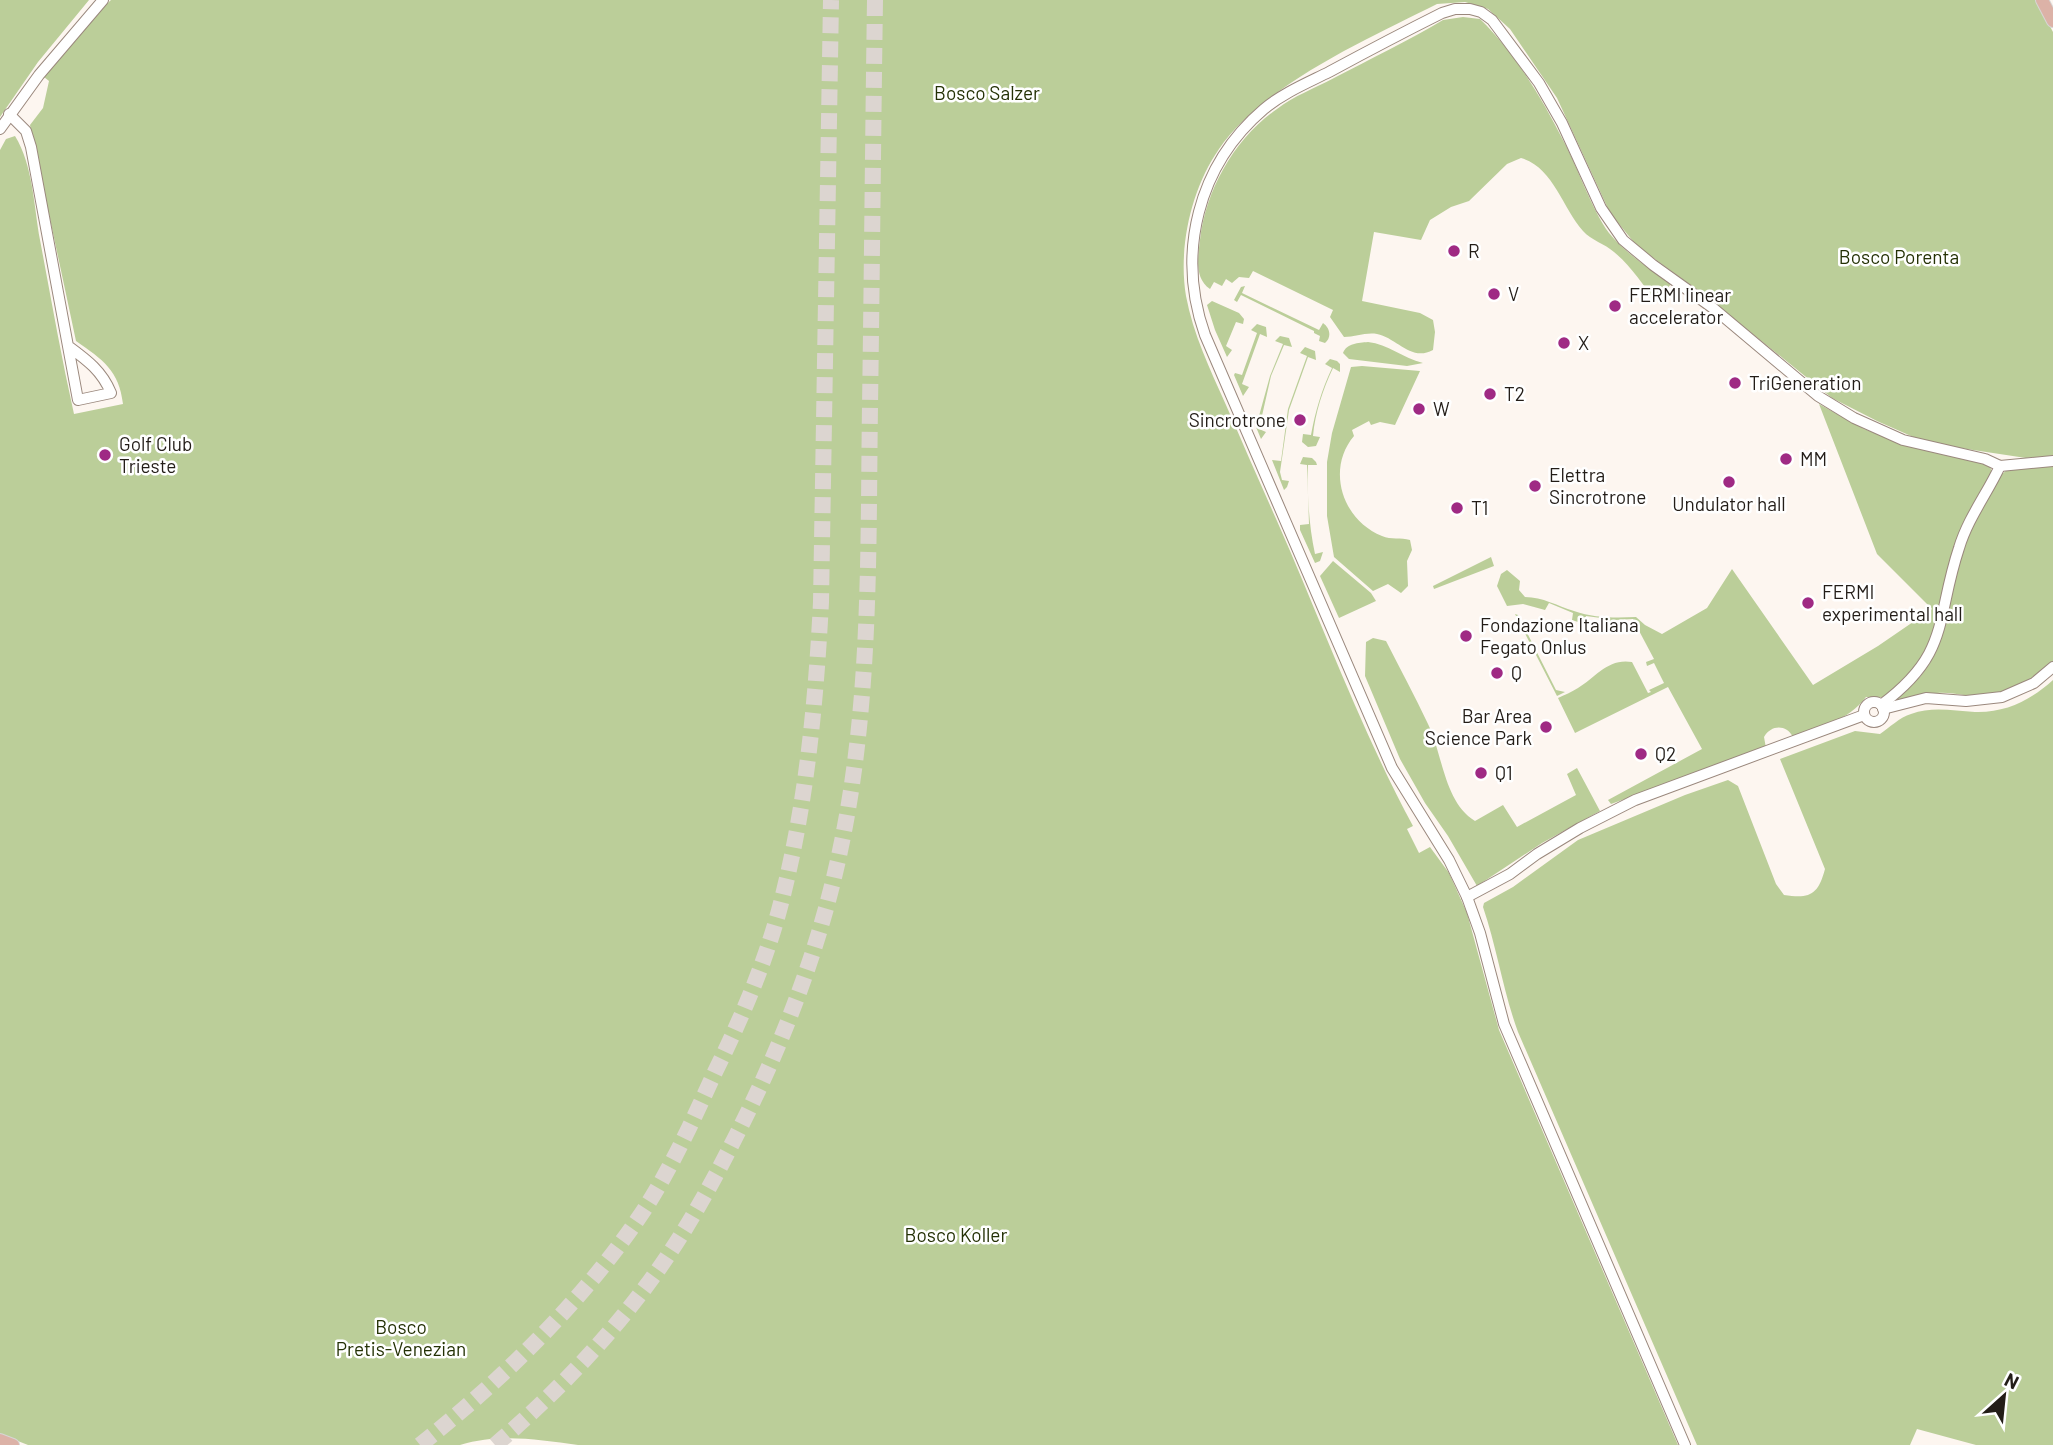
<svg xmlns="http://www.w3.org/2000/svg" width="2053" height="1445" viewBox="0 0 2053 1445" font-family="Barlow,sans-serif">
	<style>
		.green { fill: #bbce99 }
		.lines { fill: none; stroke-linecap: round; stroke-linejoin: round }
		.highway-tunnel { stroke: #dcd5d0; stroke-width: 16; stroke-dasharray: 16 8; stroke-linecap: butt }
		.minor-casing { stroke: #9a887d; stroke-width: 12 }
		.major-casing { stroke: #d7d6d5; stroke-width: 14 }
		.minor { stroke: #fff; stroke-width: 10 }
		.major { stroke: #dcb2a7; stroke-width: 12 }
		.poi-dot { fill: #9f2a84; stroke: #fff; stroke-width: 2.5 }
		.labels { text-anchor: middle; stroke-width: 5; stroke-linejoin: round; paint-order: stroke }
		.park-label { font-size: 19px; fill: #243105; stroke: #fff }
		.poi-label { font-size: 19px; fill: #231d18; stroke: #fff; text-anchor: start }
	</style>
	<rect width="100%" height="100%" fill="#fdf6f0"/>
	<g class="green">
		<path d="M0 0H89L38 62 0 117Z"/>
		<path d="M111 0H2036L2053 32V456L2026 458 1927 443 1877 421 1832 398 1711 300 1637 246 1610 213 1557 98 1510 29 1488 9 1465 2 1437 4C1368 39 1264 84 1219 149 1191 189 1178 248 1186 296 1193 334 1210 369 1226 405 1243 444 1260 483 1277 521 1322 623 1360 728 1413 826L1407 829 1419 853 1430 847 1449 873 1467 913 1499 1030 1678 1445H578C538 1440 500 1433 460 1445H28L0 1434V150L6 139 15 136C33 165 34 207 40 240 51 298 61 356 74 414L123 404C119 370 103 360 76 341L30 125 43 108 49 81 44 77 88 22Z"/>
		<path d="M1463 17 1480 19C1515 53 1542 98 1564 142 1578 168 1592 210 1609 233 1625 253 1650 269 1671 284L1656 302C1643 285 1631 266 1614 252 1605 244 1591 240 1583 231 1562 207 1553 167 1521 158L1507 164 1469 201 1451 207 1430 220 1421 240 1374 232 1362 301 1420 313 1433 320 1435 332 1433 350C1411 362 1397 338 1377 334 1366 332 1355 337 1344 337L1330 317 1333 310 1253 271 1249 278 1239 277 1232 283 1226 279 1222 286 1214 282 1210 289C1194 278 1198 257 1200 240 1206 189 1235 138 1277 109 1294 96 1315 88 1334 78 1370 59 1408 41 1443 20Z"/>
		<path d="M1245 286 1242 293 1319 330 1323 323C1330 328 1332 337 1325 343L1319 341 1320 336 1314 333V331L1241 295 1237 302 1234 300 1241 287Z"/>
		<path d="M1212 301 1239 313 1244 319 1243 324 1236 322 1226 346 1232 350 1227 357 1215 330 1207 305Z"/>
		<path d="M1257 324 1266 327 1267 337 1260 334 1242 384 1249 387 1243 396 1234 375 1235 373 1242 375 1257 333 1251 330Z"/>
		<path d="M1280 336 1289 338 1292 347 1284 345 1271 376 1259 429 1266 432 1261 439 1251 415 1259 416 1270 376 1283 344 1275 341Z"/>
		<path d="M1368 342C1388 344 1403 358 1423 363L1407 366 1349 359 1343 353C1347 343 1358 343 1368 342Z"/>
		<path d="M1305 347 1315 351 1316 360 1308 357 1289 410 1280 472 1282 480 1289 481 1287 487 1284 490 1272 460 1281 461 1288 409 1307 356 1300 353Z"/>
		<path d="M1330 359 1337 361 1340 364V372L1333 368C1323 389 1315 413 1313 436L1320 437 1316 446 1308 447 1302 442 1303 434 1311 435C1315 412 1322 389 1332 368L1325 364Z"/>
		<path d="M1362 366 1420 371 1395 425 1380 422 1371 425 1369 421 1352 430 1354 436C1326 469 1342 520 1382 536 1391 540 1401 537 1410 540L1412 550 1407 561 1408 586 1401 593 1388 584 1373 591 1334 557 1327 516V462L1332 433 1351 367Z"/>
		<path d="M1819 404 1864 429 1912 447 1990 465 1992 475 1978 496 1941 616 1925 657 1885 697H1866C1848 721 1820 727 1793 737 1786 724 1771 725 1764 737L1766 748 1611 804 1608 800 1702 749 1668 687 1575 733 1558 698C1564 695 1572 692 1578 688 1596 677 1608 658 1632 662L1648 693 1651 692 1649 690 1664 683 1654 663 1647 666 1646 662 1654 659 1637 627H1635L1633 619 1615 620 1614 627 1601 625V618L1586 616 1584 624 1572 620 1573 613 1549 603 1545 610 1523 604 1507 606 1497 586 1501 574 1507 570 1520 581 1519 590 1525 597C1543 597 1557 606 1574 611 1594 618 1615 618 1636 617L1645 625 1662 634 1707 608 1732 569 1813 685 1878 646 1932 609 1877 554Z"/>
		<path d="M1303 457 1312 458 1316 462 1317 465H1308C1307 495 1309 526 1315 554L1323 552 1320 561 1315 563 1300 530V525L1309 524 1307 465 1300 464Z"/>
		<path d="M2053 464V661C2029 685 1998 698 1964 695 1955 694 1946 692 1937 693 1923 694 1905 702 1894 700L1920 677 1930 663 1948 614 1964 541 2001 475 2008 469Z"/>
		<path d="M1491 557 1494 566 1434 589 1433 586Z"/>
		<path d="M1333 561 1371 593 1376 601 1339 618 1320 576Z"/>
		<path d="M1515 614 1518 615 1556 690 1565 692 1557 696Z"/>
		<path d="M1373 638 1386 641C1400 669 1415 696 1428 724 1443 755 1444 802 1475 821L1503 805 1517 827 1576 795 1567 774 1577 768 1600 811 1542 843 1477 886 1448 836 1425 803 1400 759 1365 676 1366 642Z"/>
		<path d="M2053 680V1445H1976L1917 1429 1910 1445H1697L1518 1032C1503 991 1497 948 1483 907L1484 903 1513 887 1578 840 1685 795 1728 780 1738 786 1776 884 1784 895C1810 899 1818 895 1825 869L1780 759 1855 731 1880 734C1889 728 1900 717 1911 714 1933 706 1953 711 1975 712 2006 713 2031 700 2053 680Z"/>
	</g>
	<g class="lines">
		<g class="highway-tunnel">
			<path d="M420 1445C503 1379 583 1301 642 1213 671 1169 693 1120 715 1072 743 1015 768 957 783 895 807 799 816 700 821 602L831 0"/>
			<path d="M495 1445C552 1397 606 1341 650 1281 684 1235 712 1184 737 1134 787 1035 825 934 845 826 871 687 868 546 870 406 872 270 873 135 875 0"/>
		</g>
		<defs>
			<g id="minor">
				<path d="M9 114 26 131 31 147 78 400 111 393C102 371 87 360 68 346"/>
				<path d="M0 129 39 75 103 0"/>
				<circle cx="1874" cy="712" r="10"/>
				<path d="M1881 705C1951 653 1935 620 1959 548 1968 518 1987 494 2000 466"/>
				<path d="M1883 709 1926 698 1966 701 2002 697 2034 683 2053 667"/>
				<path d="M1467 897 1510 874 1537 854 1580 828 1635 800 1864 715"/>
				<path d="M1685 1445 1504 1024 1480 933 1467 897 1449 860 1392 768 1205 335C1176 253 1198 165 1264 109 1283 93 1307 83 1329 72 1366 52 1404 32 1442 13L1455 9H1470L1481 12 1492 20 1539 83 1562 123 1601 208 1623 240 1653 265 1713 308 1818 396 1854 418 1903 440 1985 459 2000 466 2053 461"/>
			</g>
			<g id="major">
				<path d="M2042 0 2053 21"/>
				<path d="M0 1440 13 1445"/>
			</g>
		</defs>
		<use href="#minor" class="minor-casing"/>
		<use href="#major" class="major-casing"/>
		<use href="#minor" class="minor"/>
		<use href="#major" class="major"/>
	</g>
	<g class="poi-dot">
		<circle cx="1454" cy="251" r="7"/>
		<circle cx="1494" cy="294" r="7"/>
		<circle cx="1615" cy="306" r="7"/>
		<circle cx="1564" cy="343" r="7"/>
		<circle cx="1735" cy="383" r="7"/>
		<circle cx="1490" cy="394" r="7"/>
		<circle cx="1419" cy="409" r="7"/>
		<circle cx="1300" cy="420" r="7"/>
		<circle cx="105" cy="455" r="7"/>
		<circle cx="1786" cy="459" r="7"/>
		<circle cx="1729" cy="482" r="7"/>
		<circle cx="1535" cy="486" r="7"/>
		<circle cx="1457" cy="508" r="7"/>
		<circle cx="1808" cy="603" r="7"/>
		<circle cx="1466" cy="636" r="7"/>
		<circle cx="1497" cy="673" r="7"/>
		<circle cx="1546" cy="727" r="7"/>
		<circle cx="1641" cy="754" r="7"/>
		<circle cx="1481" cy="773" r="7"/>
	</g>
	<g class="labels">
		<g class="park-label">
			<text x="987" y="100">Bosco Salzer</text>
			<text x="1899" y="264">Bosco Porenta</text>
			<text x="956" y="1242">Bosco Koller</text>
			<text x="401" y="1334">Bosco<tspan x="401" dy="22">Pretis-Venezian</tspan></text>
		</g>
		<g class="poi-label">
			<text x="1468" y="258">R</text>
			<text x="1508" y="301">V</text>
			<text x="1629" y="302">FERMI linear<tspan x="1629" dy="22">accelerator</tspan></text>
			<text x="1578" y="350">X</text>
			<text x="1749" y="390">TriGeneration</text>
			<text x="1504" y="401">T2</text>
			<text x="1433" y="416">W</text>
			<text x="1286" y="427" text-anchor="end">Sincrotrone</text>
			<text x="119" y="451">Golf Club<tspan x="119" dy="22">Trieste</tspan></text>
			<text x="1800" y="466">MM</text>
			<text x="1549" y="482">Elettra<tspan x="1549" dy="22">Sincrotrone</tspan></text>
			<text x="1729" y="511" text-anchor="middle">Undulator hall</text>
			<text x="1471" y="515">T1</text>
			<text x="1822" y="599">FERMI<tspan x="1822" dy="22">experimental hall</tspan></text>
			<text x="1480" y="632">Fondazione Italiana<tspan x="1480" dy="22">Fegato Onlus</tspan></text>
			<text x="1511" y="680">Q</text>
			<text x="1532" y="723" text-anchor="end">Bar Area<tspan x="1532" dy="22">Science Park</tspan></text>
			<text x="1655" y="761">Q2</text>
			<text x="1495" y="780">Q1</text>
		</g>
	</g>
	<g transform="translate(2004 1396) rotate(27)" stroke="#ffffff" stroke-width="5" paint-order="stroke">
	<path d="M0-5L12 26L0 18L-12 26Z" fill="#231d18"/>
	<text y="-10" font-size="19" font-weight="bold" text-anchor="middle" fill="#231d18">N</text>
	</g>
</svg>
